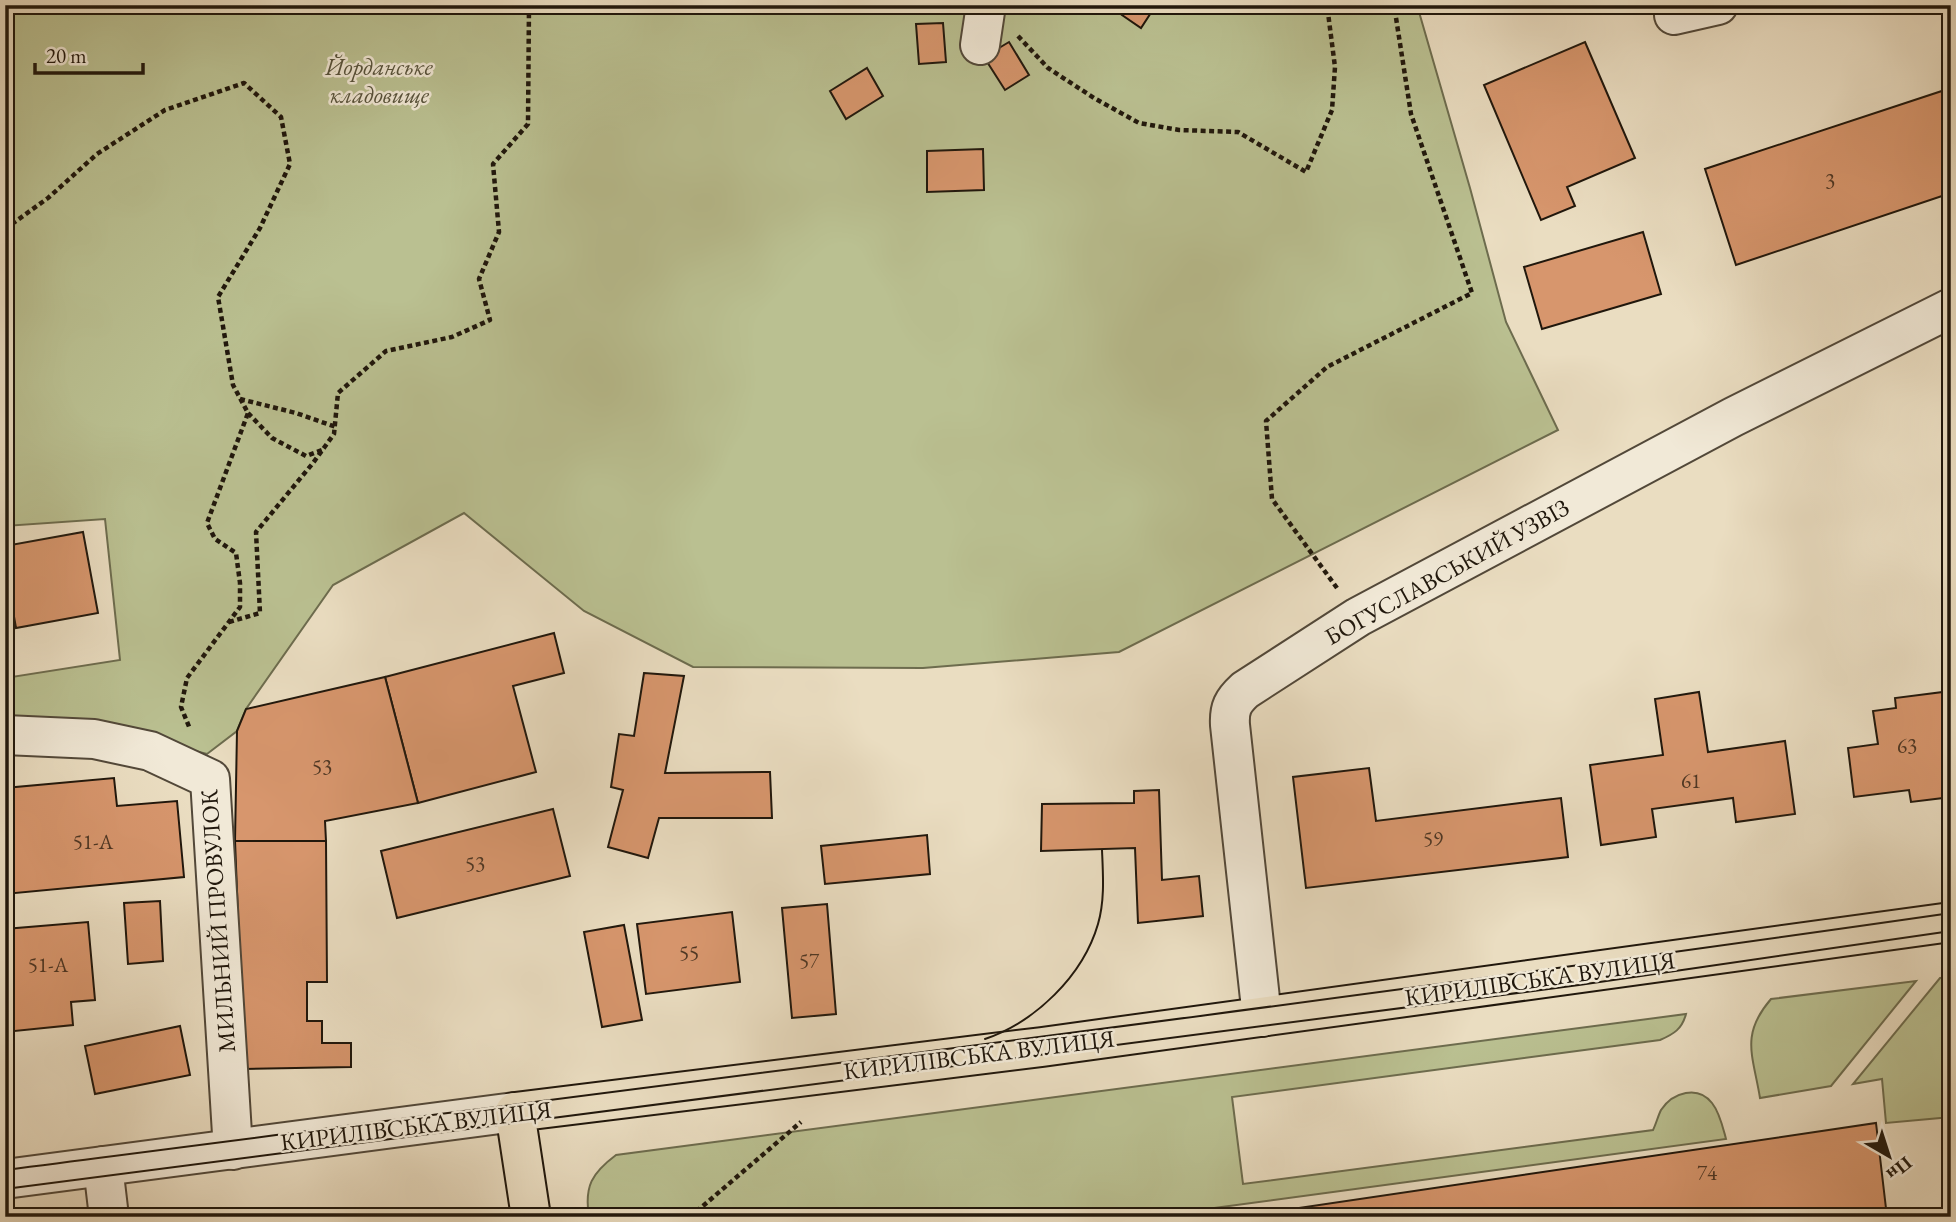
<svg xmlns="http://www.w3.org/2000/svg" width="1956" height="1222" viewBox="0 0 1956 1222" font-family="'EB Garamond',serif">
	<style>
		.green { fill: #bac091; stroke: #6d6c4e; stroke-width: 2 }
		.building { fill: #d7966d; stroke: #20170c; stroke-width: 2 }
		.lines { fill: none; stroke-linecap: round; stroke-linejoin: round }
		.minor-casing { stroke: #524839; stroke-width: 42 }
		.major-casing { stroke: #20170c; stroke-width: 42 }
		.path { stroke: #20170c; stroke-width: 4.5; stroke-dasharray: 5 3.5; stroke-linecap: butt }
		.minor { stroke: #f1e9d7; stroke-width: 38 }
		.major { stroke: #eaddc1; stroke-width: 38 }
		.tram { stroke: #20170c; stroke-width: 2 }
		.labels { text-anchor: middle; stroke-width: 5; stroke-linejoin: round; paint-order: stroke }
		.number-label { font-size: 21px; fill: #4e3724 }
		.park-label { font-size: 24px; font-style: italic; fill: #56523b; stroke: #f1e9d7 }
		.street-label { font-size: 24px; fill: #20170c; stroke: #f1e9d7 }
	</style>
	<rect width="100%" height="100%" fill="#eaddc1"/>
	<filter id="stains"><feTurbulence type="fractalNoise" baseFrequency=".00286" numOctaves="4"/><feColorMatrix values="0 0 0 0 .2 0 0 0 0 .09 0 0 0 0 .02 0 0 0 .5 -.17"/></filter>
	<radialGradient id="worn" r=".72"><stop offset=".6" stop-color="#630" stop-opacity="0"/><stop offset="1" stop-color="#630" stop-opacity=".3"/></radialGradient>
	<g class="green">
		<path d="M5 5H1417L1470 188 1506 322 1558 430 1119 652 923 668 693 667 584 611 464 513 333 585 246 709 237 731 207 754 98 726 5 722V678L120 660 105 519 5 526Z"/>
		<path d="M1951 977V1117L1886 1123 1882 1079 1853 1084 1940 978Z"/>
		<path d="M1916 981 1831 1086 1760 1098C1753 1055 1740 1035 1771 999Z"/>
		<path d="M1686 1014C1682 1029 1674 1034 1660 1040L1232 1097 1243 1184 1653 1130C1656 1124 1658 1116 1661 1110 1673 1092 1698 1085 1712 1103 1720 1113 1723 1128 1726 1139L1147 1217H589C584 1186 592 1173 616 1155Z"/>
	</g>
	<g class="building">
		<path d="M1129 5H1156L1141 28 1122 15Z"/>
		<path d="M943 23 946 62 919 64 916 24Z"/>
		<path d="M1009 42 1029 75 1005 90 984 57Z"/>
		<path d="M1585 42 1635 158 1567 187 1575 206 1541 220 1484 85Z"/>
		<path d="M867 68 883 96 846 119 830 91Z"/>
		<path d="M1951 88V193L1736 265 1705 169Z"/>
		<path d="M983 149 984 190 927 192V151Z"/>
		<path d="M1643 232 1661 294 1542 329 1524 267Z"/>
		<path d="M83 532 98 613 16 628 5 566V546Z"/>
		<path d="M554 633 564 673 513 686 536 772 418 803 385 677Z"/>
		<path d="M644 673 684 676 665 773 770 772 772 818H659L648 858 608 847 623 790 611 787 619 734 634 736Z"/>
		<path d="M385 677 418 803 325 821 326 841H235L237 731 246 709Z"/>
		<path d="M1951 691V797L1911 802 1909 790 1854 797 1848 748 1878 744 1873 711 1896 708 1895 698Z"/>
		<path d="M1699 692 1708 752 1785 741 1795 814 1736 822 1733 798 1652 809 1656 837 1601 845 1590 765 1663 755 1655 699Z"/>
		<path d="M1369 768 1376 821 1561 798 1568 857 1306 888 1293 777Z"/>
		<path d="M114 778 117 806 177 801 184 877 5 894V788Z"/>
		<path d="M1159 790 1162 880 1199 876 1203 916 1138 923 1135 848 1041 851 1042 804 1134 803V791Z"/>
		<path d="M553 809 570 876 397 918 381 851Z"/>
		<path d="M927 835 930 874 825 884 821 846Z"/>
		<path d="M235 841H326L327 982H307V1021H322V1043H351V1067L244 1069Z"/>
		<path d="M160 901 163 961 128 964 124 903Z"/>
		<path d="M827 904 836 1014 792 1018 782 908Z"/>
		<path d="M732 912 740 982 646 994 637 924Z"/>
		<path d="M88 922 95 1000 71 1002 73 1025 5 1032V929Z"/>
		<path d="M624 925 642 1020 602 1027 584 932Z"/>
		<path d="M180 1026 190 1075 95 1094 85 1046Z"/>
		<path d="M1876 1123 1887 1217H1265V1213Z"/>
		<path d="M474 1212 475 1217H439Z"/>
		<path d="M1265 1213V1217H1237Z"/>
	</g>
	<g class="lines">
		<defs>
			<g id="minor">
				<path d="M1674 15 1718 5"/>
				<path d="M980 45 986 5"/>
				<path d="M5 735 94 739 150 751 210 779 233 1150"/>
				<path d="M1262 1017 1230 725C1229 708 1233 701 1245 690L1358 617 1733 417 1951 308"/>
				<path d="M103 1166 109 1217"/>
				<path d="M5 1179 515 1112"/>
			</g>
			<path id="major" d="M531 1217 515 1112 1042 1047 1951 922"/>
		</defs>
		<use href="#minor" class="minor-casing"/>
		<use href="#major" class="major-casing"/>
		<g class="path">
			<path d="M1018 36 1048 68 1094 98 1139 123 1179 130 1238 132 1306 172 1332 110 1335 67 1327 5"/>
			<path d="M5 229 48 198 97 154 165 110 244 83 281 117 290 164 260 228 218 297 233 385 248 413 207 523 215 539 236 553 240 583V607L187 678 181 707 190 729"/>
			<path d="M240 399 296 413 336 427V425"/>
			<path d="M248 413 272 438 306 456 322 450"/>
			<path d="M1337 588 1272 499 1266 421 1327 367 1472 293 1411 114 1394 5"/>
			<path d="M229 622 260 613 256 532 313 463 334 434 338 393 386 351 452 337 490 320 479 279 499 232 493 164 528 124 529 5"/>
			<path d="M690 1217 801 1122"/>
		</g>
		<use href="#minor" class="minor"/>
		<use href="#major" class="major"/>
		<g class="tram">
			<path d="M985 1039C1035 1022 1083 976 1098 924 1105 900 1103 874 1102 850"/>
			<path d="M5 1170C654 1086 1303 1006 1951 913"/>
			<path d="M5 1189 1579 985 1951 931"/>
		</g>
	</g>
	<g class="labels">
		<g class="number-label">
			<text x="1830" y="188">3</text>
			<text x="1907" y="753">63</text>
			<text x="322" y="774">53</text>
			<text x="1691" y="788">61</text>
			<text x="1433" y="846">59</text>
			<text x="93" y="849">51-А</text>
			<text x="475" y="871">53</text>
			<text x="689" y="960">55</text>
			<text x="809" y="968">57</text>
			<text x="48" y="972">51-А</text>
			<text x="1707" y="1180">74</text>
		</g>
		<g class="park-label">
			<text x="379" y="75">Йорданське<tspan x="379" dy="28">кладовище</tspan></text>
		</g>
		<g class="street-label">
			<text transform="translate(1447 572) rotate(-29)" y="8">БОГУСЛАВСЬКИЙ УЗВІЗ</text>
			<text transform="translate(218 921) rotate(-94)" y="8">МИЛЬНИЙ ПРОВУЛОК</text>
			<text transform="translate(1540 979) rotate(-8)" y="8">КИРИЛІВСЬКА ВУЛИЦЯ</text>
			<text transform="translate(979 1055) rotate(-7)" y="8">КИРИЛІВСЬКА ВУЛИЦЯ</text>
			<text transform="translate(416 1126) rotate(-7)" y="8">КИРИЛІВСЬКА ВУЛИЦЯ</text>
		</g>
	</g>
	<rect width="1956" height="1222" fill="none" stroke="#eaddc1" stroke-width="28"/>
	<rect x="7" y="7" width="1942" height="1208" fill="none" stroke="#20170c" stroke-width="3.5"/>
	<rect x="14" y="14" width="1928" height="1194" fill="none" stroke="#20170c" stroke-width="2"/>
	<g transform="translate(1889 1156) rotate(141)" stroke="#f1e9d7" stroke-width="5" paint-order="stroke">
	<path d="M0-5L12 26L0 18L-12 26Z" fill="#20170c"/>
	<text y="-10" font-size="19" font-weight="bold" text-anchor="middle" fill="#20170c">Пн</text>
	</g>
	<path d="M35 63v10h108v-10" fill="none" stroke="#20170c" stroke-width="3.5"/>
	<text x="46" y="63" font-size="21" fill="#20170c" stroke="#f1e9d7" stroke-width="5" paint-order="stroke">20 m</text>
	<rect width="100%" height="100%" filter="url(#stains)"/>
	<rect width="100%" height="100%" fill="url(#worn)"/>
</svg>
